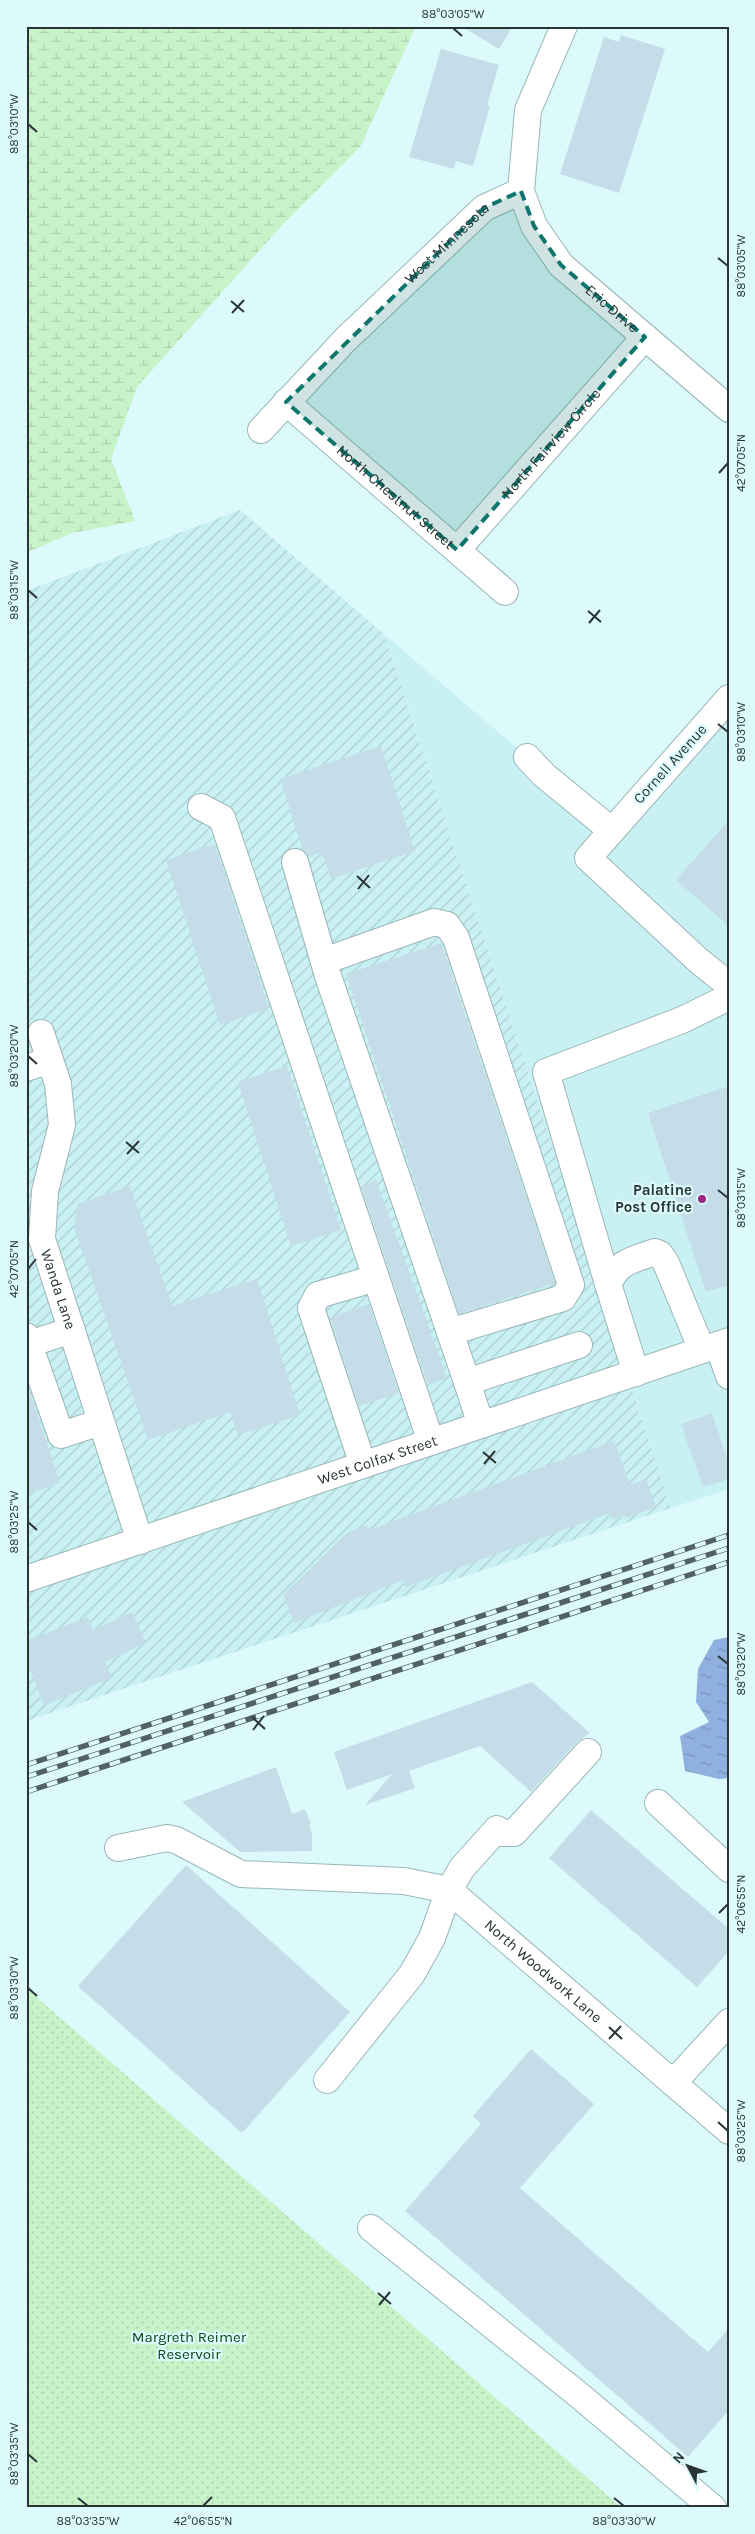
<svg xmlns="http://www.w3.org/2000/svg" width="755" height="2534" viewBox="0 0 755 2534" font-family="Karla,sans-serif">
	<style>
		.built { fill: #c9f1f3 }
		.industrial { fill: url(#industrial-furrows) }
		.wetland { fill: url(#wetland-marsh) }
		.park { fill: url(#park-dots) }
		.water { fill: url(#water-ripples) }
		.building { fill: #c4dde8 }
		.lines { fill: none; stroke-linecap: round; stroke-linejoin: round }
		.minor-casing { stroke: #9ab6b7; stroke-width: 28 }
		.minor { stroke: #fff; stroke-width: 26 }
		.rail-casing { stroke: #526162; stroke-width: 5.5 }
		.rail { stroke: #dcfafc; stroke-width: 4; stroke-dasharray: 11; stroke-linecap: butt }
		.marked { fill: #0f766e; fill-opacity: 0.2; stroke: #0f766e; stroke-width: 4; stroke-dasharray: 10 6; stroke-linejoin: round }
		.ticks { fill: none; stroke: #293435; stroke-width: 2 }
		.poi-dot { fill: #9d2883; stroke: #dcfafc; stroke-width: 2 }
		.labels { text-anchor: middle; stroke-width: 4.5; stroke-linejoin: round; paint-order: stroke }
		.street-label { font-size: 15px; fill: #293435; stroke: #dcfafc }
		.poi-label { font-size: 15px; font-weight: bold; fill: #293435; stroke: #dcfafc; text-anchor: end }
		.park-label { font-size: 15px; fill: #064a15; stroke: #dcfafc }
		.neatline { fill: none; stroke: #293435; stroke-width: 2 }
		.ticks-label { font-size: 12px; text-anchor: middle; fill: #293435 }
	</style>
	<defs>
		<pattern id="industrial-furrows" width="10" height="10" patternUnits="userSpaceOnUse" patternTransform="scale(1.25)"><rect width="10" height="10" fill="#c9f1f3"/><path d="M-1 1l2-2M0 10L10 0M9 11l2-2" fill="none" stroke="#adcfd1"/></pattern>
		<pattern id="wetland-marsh" width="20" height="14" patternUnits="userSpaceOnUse" patternTransform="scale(1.25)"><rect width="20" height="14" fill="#c7f3c8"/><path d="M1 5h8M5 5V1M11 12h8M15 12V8" fill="none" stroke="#abd1ac"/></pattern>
		<pattern id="park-dots" width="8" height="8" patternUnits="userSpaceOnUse" patternTransform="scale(1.25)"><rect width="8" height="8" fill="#c7f3c8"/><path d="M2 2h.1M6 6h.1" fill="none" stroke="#abd1ac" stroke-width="1.8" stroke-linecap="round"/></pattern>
		<pattern id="water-ripples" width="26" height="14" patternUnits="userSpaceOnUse" patternTransform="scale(1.25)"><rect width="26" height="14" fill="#90b1df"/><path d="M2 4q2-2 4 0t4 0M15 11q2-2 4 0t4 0" fill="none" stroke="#7691b6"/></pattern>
	</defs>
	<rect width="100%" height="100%" fill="#dcfafc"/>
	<path class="built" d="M384 634 611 829 729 698V1489L671 1508Z"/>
	<path class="industrial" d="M240 510 384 634 671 1508 26 1721V591Z"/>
	<path class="wetland" d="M26 26H416L360 147 284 223 137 387 111 459 135 521 72 533 26 553Z"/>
	<path class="park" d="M26 1988 622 2508H26Z"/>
	<path class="water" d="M729 1637V1778L719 1779 685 1771 680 1736 709 1722 696 1702 698 1669 714 1640Z"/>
	<g class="building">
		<path d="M461 26H513L499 49Z"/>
		<path d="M621 35 665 49 619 193 560 174 604 37 619 42Z"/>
		<path d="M441 49 499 65 487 105 490 106 473 166 456 161 454 169 409 157Z"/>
		<path d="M381 746 415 851 331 879 322 852 309 857 303 850 280 779Z"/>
		<path d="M729 820V926L676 880Z"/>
		<path d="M215 844 269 1008 220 1025 166 860Z"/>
		<path d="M441 943 555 1283 459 1314 346 974Z"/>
		<path d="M287 1066 341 1230 291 1246 238 1082Z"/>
		<path d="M729 1086V1285L706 1292 648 1113Z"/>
		<path d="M376 1180 447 1378 428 1385 361 1186Z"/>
		<path d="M130 1186 172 1306 257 1279 300 1415 238 1435 230 1412 148 1440 74 1227 78 1204Z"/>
		<path d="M369 1304 399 1393 359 1406 330 1317Z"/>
		<path d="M29 1390 60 1483 26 1494V1391Z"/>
		<path d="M712 1413 729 1464V1479L703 1487 681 1424Z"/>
		<path d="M614 1441 630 1485 646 1479 656 1507 626 1518 625 1515 613 1519 610 1513 406 1587 403 1580 294 1623 283 1595 347 1533 367 1525 369 1530Z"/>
		<path d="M132 1612 146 1643 105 1662 112 1678 44 1705 26 1659V1641L88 1617 93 1630Z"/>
		<path d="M532 1682 590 1733 577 1742 531 1792 480 1746 409 1771 415 1788 365 1805 392 1774 347 1790 334 1752Z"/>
		<path d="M276 1767 292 1814 305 1809 311 1824 309 1825 312 1833V1851L240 1852 182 1802Z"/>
		<path d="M591 1810 729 1929V1951L697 1987 549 1858Z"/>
		<path d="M186 1865 350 2012 242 2133 78 1986Z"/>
		<path d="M531 2049 594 2104 520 2188 708 2352 729 2328V2410L688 2457 405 2211 481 2124 473 2116Z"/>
	</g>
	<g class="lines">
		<defs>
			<g id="minor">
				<path id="s1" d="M521 191 534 226 561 265 729 409"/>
				<path id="s2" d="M286 402 505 592"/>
				<path id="s3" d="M261 430 345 340 484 208 521 191 528 110 564 26"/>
				<path id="s4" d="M457 550 645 337"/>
				<path d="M729 698 588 858 699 961 729 985"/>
				<path d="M527 757 544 775 611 830"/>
				<path d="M201 807 222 818 431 1442"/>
				<path d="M295 862 328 976 467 1382"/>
				<path d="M324 961 434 922 447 925 456 938 571 1285 563 1298 450 1332"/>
				<path id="s5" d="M41 1033 58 1084 62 1125 45 1191 42 1239 140 1541"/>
				<path d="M26 1068 50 1060"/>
				<path d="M608 1284 546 1072 682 1020 729 997"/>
				<path d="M26 1336 61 1435 101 1422"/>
				<path d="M29 1344 72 1330"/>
				<path d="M718 1345 729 1376"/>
				<path d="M636 1373 608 1284C619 1261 632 1260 655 1252L660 1254 666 1263 702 1350"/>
				<path d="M481 1425 467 1382 579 1345"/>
				<path d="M363 1465 311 1308 318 1295 376 1278"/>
				<path id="s6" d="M26 1579 729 1341"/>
				<path d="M658 1803 729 1869"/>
				<path id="s7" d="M118 1848 167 1838 176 1840 241 1874 404 1881 449 1890 729 2131"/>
				<path d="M327 2080 412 1974 432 1938 449 1890 462 1868 497 1829 502 1833H514L588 1752"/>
				<path d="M673 2083 729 2022"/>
				<path d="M371 2228 580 2396 713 2508"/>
			</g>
		</defs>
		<use href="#minor" class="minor-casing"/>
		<use href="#minor" class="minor"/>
		<defs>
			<g id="rail">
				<path d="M26 1765 729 1535"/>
				<path d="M26 1777 729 1548"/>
				<path d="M26 1792 729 1562"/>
			</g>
		</defs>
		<use href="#rail" class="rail-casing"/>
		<use href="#rail" class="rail"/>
	</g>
	<path class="marked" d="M521 191 534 226 561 265 645 337 457 550 286 402 484 208Z"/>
	<path class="ticks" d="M453 28 462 36M28 124 37 132M718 258 728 266M231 301 244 312M232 313 244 300M719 473 728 463M28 590 37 598M588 611 601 622M589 623 600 610M718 724 728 732M357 876 370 888M358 889 369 875M28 1056 37 1064M126 1142 139 1153M127 1154 139 1141M718 1190 728 1198M28 1269 36 1259M483 1452 496 1463M484 1464 495 1451M28 1522 37 1530M718 1656 728 1664M252 1717 265 1729M253 1730 264 1716M719 1913 728 1904M28 1988 37 1996M609 2027 622 2039M609 2039 621 2026M718 2122 728 2131M378 2293 391 2304M379 2305 390 2292M28 2454 37 2462M78 2498 88 2506M614 2498 624 2506M203 2506 212 2497"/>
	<circle class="poi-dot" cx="702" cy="1199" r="5"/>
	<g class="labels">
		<g class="street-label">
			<text dy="5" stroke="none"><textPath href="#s3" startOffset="264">West Minnesota</textPath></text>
			<text dy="5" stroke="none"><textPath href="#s1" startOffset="152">Eric Drive</textPath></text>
			<text dy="5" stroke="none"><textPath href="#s4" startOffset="142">North Fairview Circle</textPath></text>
			<text dy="5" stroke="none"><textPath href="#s2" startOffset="145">North Chestnut Street</textPath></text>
			<text transform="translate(670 764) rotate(-48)" y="5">Cornell Avenue</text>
			<text dy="5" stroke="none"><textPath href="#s5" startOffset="264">Wanda Lane</textPath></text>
			<text dy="5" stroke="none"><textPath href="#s6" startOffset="371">West Colfax Street</textPath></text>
			<text dy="5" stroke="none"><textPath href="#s7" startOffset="466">North Woodwork Lane</textPath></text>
		</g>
		<g class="poi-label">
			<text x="692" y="1195">Palatine<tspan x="692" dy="17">Post Office</tspan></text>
		</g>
		<g class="park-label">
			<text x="189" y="2342">Margreth Reimer<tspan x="189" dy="17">Reservoir</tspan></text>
		</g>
	</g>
	<rect width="755" height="2534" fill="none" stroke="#dcfafc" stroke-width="55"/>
	<g transform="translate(688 2466) rotate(311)" stroke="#dcfafc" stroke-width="4" paint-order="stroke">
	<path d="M0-4L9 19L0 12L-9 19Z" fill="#293435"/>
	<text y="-8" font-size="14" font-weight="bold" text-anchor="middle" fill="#293435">N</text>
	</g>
	<rect x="28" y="28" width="700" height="2478" class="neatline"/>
	<g class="ticks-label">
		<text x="453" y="18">88°03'05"W</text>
		<text transform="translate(14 124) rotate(-90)" y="4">88°03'10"W</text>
		<text transform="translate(741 266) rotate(-90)" y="4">88°03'05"W</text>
		<text transform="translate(741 463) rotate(-90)" y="4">42°07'05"N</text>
		<text transform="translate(14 590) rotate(-90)" y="4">88°03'15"W</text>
		<text transform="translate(741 732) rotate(-90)" y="4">88°03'10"W</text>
		<text transform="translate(14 1056) rotate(-90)" y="4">88°03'20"W</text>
		<text transform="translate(741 1198) rotate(-90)" y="4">88°03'15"W</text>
		<text transform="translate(14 1269) rotate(-90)" y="4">42°07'05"N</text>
		<text transform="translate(14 1522) rotate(-90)" y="4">88°03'25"W</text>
		<text transform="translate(741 1664) rotate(-90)" y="4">88°03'20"W</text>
		<text transform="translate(741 1904) rotate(-90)" y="4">42°06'55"N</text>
		<text transform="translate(14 1988) rotate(-90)" y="4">88°03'30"W</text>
		<text transform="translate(741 2131) rotate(-90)" y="4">88°03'25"W</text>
		<text transform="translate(14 2454) rotate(-90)" y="4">88°03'35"W</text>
		<text x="88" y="2525">88°03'35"W</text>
		<text x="203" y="2525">42°06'55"N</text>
		<text x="624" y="2525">88°03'30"W</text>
	</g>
</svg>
